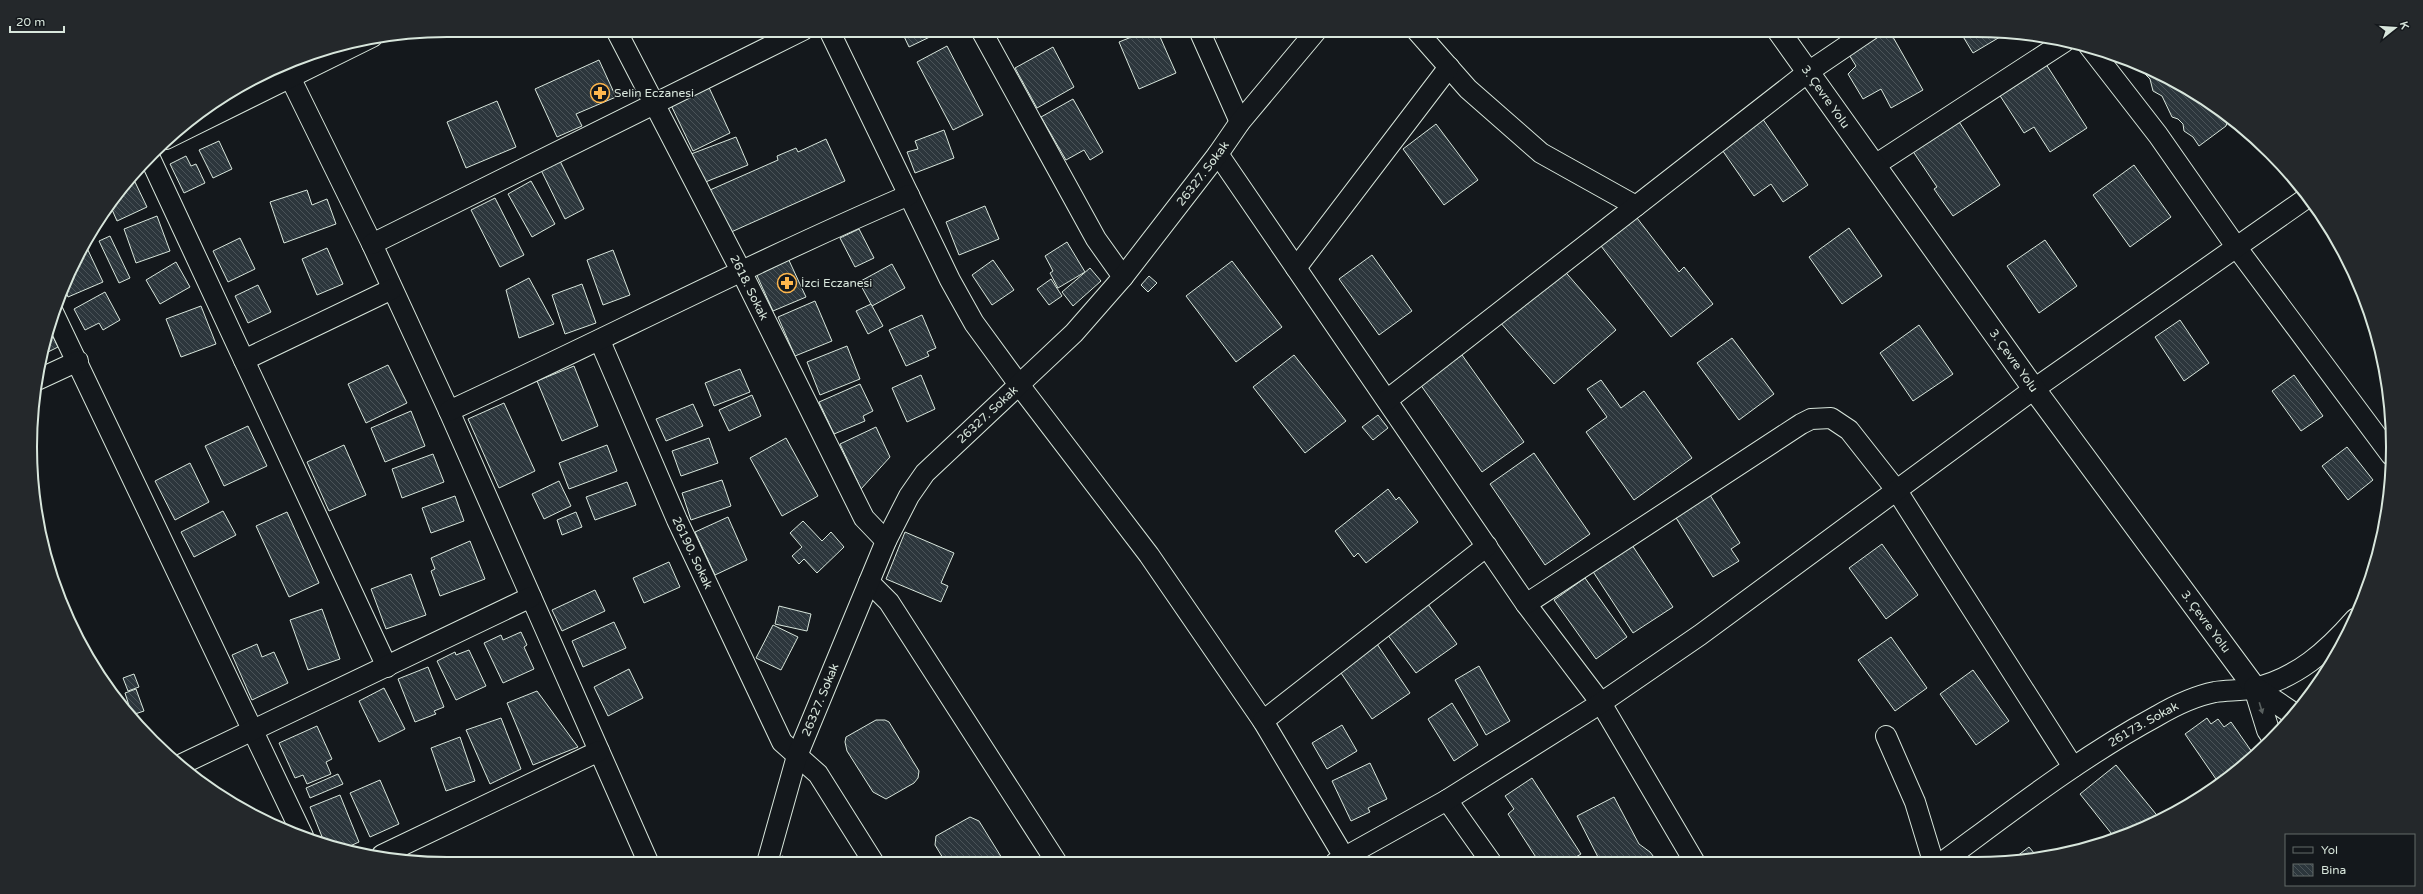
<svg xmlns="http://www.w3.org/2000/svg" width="2423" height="894" viewBox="0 0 2423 894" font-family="'Varela Round',sans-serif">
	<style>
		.building { fill: url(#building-back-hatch); stroke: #d8e6dc }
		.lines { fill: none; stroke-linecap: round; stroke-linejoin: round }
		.minor-casing { stroke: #d8e6dc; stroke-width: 22 }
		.major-casing { stroke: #d8e6dc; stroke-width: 24 }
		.minor { stroke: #14181c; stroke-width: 20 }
		.major { stroke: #14181c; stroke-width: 22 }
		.oneway { fill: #59605f }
		.labels { text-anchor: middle; stroke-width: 3; stroke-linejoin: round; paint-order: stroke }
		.poi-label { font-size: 12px; fill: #d8e6dc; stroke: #14181c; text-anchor: start }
		.street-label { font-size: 12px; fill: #d8e6dc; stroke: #14181c }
		.rim { fill: none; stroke: #d8e6dc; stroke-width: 2 }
	</style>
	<defs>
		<pattern id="building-back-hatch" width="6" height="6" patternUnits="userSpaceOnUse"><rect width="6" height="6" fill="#2c363c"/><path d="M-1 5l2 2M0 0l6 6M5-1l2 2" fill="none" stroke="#4a5358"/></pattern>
	</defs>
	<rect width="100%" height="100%" fill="#14181c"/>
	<g class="building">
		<path d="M901 30H934L936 34 909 47Z"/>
		<path d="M1132 30H1157L1176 73 1139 89 1119 42 1134 36Z"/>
		<path d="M1213 30H1236L1216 38Z"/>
		<path d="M1881 30H1889L1923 90 1891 108 1881 89 1863 99 1848 74 1856 66 1846 50Z"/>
		<path d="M1959 30H1976L2005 34 1973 53Z"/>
		<path d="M947 46 983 115 953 130 917 62Z"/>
		<path d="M1053 47 1074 87 1037 108 1015 68Z"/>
		<path d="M599 60 616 97 576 114 582 126 557 137 535 89Z"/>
		<path d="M2044 61 2087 128 2050 152 2034 127 2024 133 1997 91Z"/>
		<path d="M2148 68 2161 73 2229 116 2226 126 2199 146 2193 137 2184 131 2183 124 2178 119 2172 117 2162 96 2153 91 2150 79 2143 72Z"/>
		<path d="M706 81 730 133 693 151 668 99Z"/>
		<path d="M1073 99 1103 152 1090 160 1084 150 1066 160 1041 117Z"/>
		<path d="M497 101 516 147 466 168 447 122Z"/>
		<path d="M1760 115 1808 185 1783 202 1771 184 1754 196 1718 144Z"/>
		<path d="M1956 117 2000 185 1953 216 1934 189 1937 187 1910 147Z"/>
		<path d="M1436 124 1478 180 1444 205 1403 149Z"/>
		<path d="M944 130 954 158 915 173 907 152 918 149 915 141Z"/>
		<path d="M736 137 748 165 703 183 691 154Z"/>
		<path d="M826 139 845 181 729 233 710 190 778 160 777 156 796 148 798 152Z"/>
		<path d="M219 141 232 169 213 178 199 150Z"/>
		<path d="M186 156 191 166 196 164 205 183 184 193 170 164Z"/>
		<path d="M559 159 584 209 565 219 540 168Z"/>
		<path d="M2134 165 2171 217 2130 247 2093 195Z"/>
		<path d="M531 181 555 224 532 237 508 194Z"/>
		<path d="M135 182 147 207 117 221 110 205 122 188Z"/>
		<path d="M307 190 312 205 327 199 336 224 284 243 270 202Z"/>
		<path d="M495 198 524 255 500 267 471 210Z"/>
		<path d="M985 206 999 239 959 255 946 222Z"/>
		<path d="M157 216 170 251 136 263 124 229Z"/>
		<path d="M1637 218 1679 272 1684 267 1713 304 1671 337 1601 246Z"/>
		<path d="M1849 228 1882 276 1842 304 1809 257Z"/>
		<path d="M859 229 874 258 855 267 840 238Z"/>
		<path d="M110 236 130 278 119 283 99 241Z"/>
		<path d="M240 238 255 269 228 282 213 251Z"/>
		<path d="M2045 240 2077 286 2039 313 2007 266Z"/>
		<path d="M1067 242 1085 272 1058 288 1050 273 1053 271 1045 256Z"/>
		<path d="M87 248 103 282 68 297 64 287 80 251Z"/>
		<path d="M327 248 343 284 317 295 302 259Z"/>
		<path d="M613 250 630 295 603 305 587 260Z"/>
		<path d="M786 254 806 297 773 311 754 269Z"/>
		<path d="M1372 255 1412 311 1379 335 1339 279Z"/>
		<path d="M993 260 1014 290 992 305 972 275Z"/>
		<path d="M1232 261 1282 327 1236 362 1186 296Z"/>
		<path d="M176 262 190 287 160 304 146 280Z"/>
		<path d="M892 264 905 288 872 306 859 282Z"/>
		<path d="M1561 267 1616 330 1554 384 1499 321Z"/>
		<path d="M1090 268 1101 281 1073 306 1062 292Z"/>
		<path d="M1149 276 1157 283 1148 292 1141 285Z"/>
		<path d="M529 278 554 324 519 338 506 290Z"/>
		<path d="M1051 279 1062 296 1049 305 1037 289Z"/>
		<path d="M582 284 596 323 565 334 552 295Z"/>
		<path d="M258 285 271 312 248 323 235 296Z"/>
		<path d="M105 292 120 320 103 330 99 323 85 330 74 309Z"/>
		<path d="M815 301 832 341 795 356 778 317Z"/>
		<path d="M871 304 883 326 868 334 856 311Z"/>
		<path d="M201 306 216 344 181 357 166 319Z"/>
		<path d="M922 315 936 348 927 352 929 356 906 366 889 330Z"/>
		<path d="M2180 320 2209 363 2184 381 2155 337Z"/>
		<path d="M1919 325 1953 374 1913 401 1880 353Z"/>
		<path d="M49 328 58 347 42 355Z"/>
		<path d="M1732 338 1774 394 1739 420 1697 363Z"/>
		<path d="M847 346 860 379 820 395 807 362Z"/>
		<path d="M1294 355 1346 421 1305 453 1253 387Z"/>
		<path d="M1462 355 1524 442 1482 472 1420 384Z"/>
		<path d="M388 365 407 403 366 423 348 384Z"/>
		<path d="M574 366 598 426 562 441 537 381Z"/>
		<path d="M740 369 750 392 714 406 705 383Z"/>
		<path d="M921 375 935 409 907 422 892 388Z"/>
		<path d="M2294 375 2323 416 2301 431 2272 391Z"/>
		<path d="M1601 380 1621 408 1644 391 1692 458 1634 500 1586 432 1607 417 1587 389Z"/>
		<path d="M860 384 873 411 863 416 865 421 834 434 819 402Z"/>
		<path d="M752 395 761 416 729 431 719 410Z"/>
		<path d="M504 403 535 471 499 488 468 419Z"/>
		<path d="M693 404 703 426 666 441 656 419Z"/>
		<path d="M411 411 425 446 385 462 371 428Z"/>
		<path d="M1378 415 1388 428 1373 440 1362 427Z"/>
		<path d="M248 426 267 466 224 486 205 446Z"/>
		<path d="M876 427 890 457 861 489 840 444Z"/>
		<path d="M709 438 718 463 681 476 672 451Z"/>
		<path d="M786 438 818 496 782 516 750 458Z"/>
		<path d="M344 445 366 495 329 511 307 462Z"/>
		<path d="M607 445 617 471 569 489 559 463Z"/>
		<path d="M2347 447 2373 480 2348 500 2322 466Z"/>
		<path d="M1534 453 1590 534 1545 565 1490 484Z"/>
		<path d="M433 454 444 482 402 498 392 469Z"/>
		<path d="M190 463 209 502 175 520 155 481Z"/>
		<path d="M722 480 731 506 691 520 682 493Z"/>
		<path d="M559 481 571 506 544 519 532 494Z"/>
		<path d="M627 482 636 505 595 520 586 497Z"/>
		<path d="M1388 489 1396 500 1399 497 1418 522 1366 563 1358 553 1354 557 1335 531Z"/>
		<path d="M1710 495 1740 543 1731 549 1739 561 1713 577 1673 513Z"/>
		<path d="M455 496 464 521 431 533 422 508Z"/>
		<path d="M223 511 236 535 194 557 181 532Z"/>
		<path d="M287 512 319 583 289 597 256 526Z"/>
		<path d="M576 512 582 527 562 535 557 520Z"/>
		<path d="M728 517 747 560 715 575 695 532Z"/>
		<path d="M803 521 822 541 831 532 844 547 817 573 804 559 799 564 792 556 802 547 790 533Z"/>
		<path d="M905 532 954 553 941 583 948 586 941 602 886 579Z"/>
		<path d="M470 541 485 579 440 596 431 571 435 569 431 558Z"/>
		<path d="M1882 544 1918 595 1886 619 1849 568Z"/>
		<path d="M1632 545 1673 607 1633 633 1590 567Z"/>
		<path d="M669 562 680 587 644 603 633 578Z"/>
		<path d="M411 574 426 615 386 629 371 589Z"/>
		<path d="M1585 578 1627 637 1596 659 1554 600Z"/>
		<path d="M595 590 605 611 562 631 552 610Z"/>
		<path d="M1425 600 1457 644 1416 673 1384 630Z"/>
		<path d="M779 606 811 614 807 631 775 624Z"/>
		<path d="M322 609 340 659 308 670 290 620Z"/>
		<path d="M614 622 626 648 583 667 572 641Z"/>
		<path d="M773 625 798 637 781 670 756 658Z"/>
		<path d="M521 632 527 645 524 647 534 669 503 683 484 643 501 635 503 640Z"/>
		<path d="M1891 637 1927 688 1895 711 1858 660Z"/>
		<path d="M257 644 262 657 274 652 288 683 252 700 232 655Z"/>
		<path d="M1377 644 1410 693 1372 719 1339 670Z"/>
		<path d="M469 650 486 686 456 700 437 661 455 652 456 655Z"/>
		<path d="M1479 666 1510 721 1486 735 1455 680Z"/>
		<path d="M428 667 444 707 434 711 436 714 415 722 398 679Z"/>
		<path d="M629 669 643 698 608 716 594 687Z"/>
		<path d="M1973 670 2009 721 1976 745 1940 694Z"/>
		<path d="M134 674 139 687 128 691 123 678Z"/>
		<path d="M384 688 405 729 379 742 359 701Z"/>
		<path d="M136 689 144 711 132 715 125 693Z"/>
		<path d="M537 691 578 747 533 765 507 703Z"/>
		<path d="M1452 703 1478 745 1454 761 1428 719Z"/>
		<path d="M501 718 521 769 490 784 466 730Z"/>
		<path d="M2207 718 2211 724 2218 719 2224 727 2231 722 2252 752 2245 757 2248 762 2218 782 2185 734Z"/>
		<path d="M876 720H885L889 722 919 771 918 778 914 783 886 799 873 792 847 751 845 742 846 737Z"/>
		<path d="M1342 725 1357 751 1327 769 1312 743Z"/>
		<path d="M317 726 332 759 326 762 331 774 307 784 303 775 295 778 279 743Z"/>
		<path d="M460 737 475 781 446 791 431 748Z"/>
		<path d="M1370 763 1387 799 1368 808 1370 812 1351 821 1332 781Z"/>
		<path d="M2116 765 2160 819 2115 838 2080 794Z"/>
		<path d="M338 774 343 784 310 798 306 788Z"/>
		<path d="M1532 778 1581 854 1569 861 1539 862 1508 814 1514 809 1505 796Z"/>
		<path d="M380 780 399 824 370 837 350 793Z"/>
		<path d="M340 795 359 842 341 850 325 844 310 807Z"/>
		<path d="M1614 797 1639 844 1650 852 1657 861H1600L1577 816Z"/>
		<path d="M970 817 979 821 1005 863H946L935 845 936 836Z"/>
		<path d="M2029 847 2039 859 2012 860Z"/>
		<path d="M782 856 805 863H780Z"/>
	</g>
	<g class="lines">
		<defs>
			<g id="minor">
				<path id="s1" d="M616 30 741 271 864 518 886 541"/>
				<path d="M829 30 950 280 974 323 1020 386 1149 555 1263 721 1347 862"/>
				<path d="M981 30 1096 239 1123 277"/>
				<path d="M1199 30 1240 122"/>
				<path d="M1416 30 1468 89 1541 153 1636 206"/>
				<path d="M2089 46 2158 135 2237 248 2391 455"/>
				<path d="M284 65 372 244 449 411 649 864"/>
				<path d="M166 139 372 37"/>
				<path d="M1218 154 1526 604 1601 703 1694 861"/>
				<path d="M149 156 387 667"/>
				<path d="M1875 165 2064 42"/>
				<path d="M372 244 803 30"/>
				<path d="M1296 268 1449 67"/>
				<path d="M53 312 303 836"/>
				<path id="s2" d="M600 341 677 520 782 742 818 774 874 863"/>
				<path d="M244 360 392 289"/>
				<path d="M37 380 78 361"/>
				<path d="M1387 400 1808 72 1870 30"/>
				<path d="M449 411C603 340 753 262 909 195"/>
				<path d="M869 582 889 602 1057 863"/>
				<path d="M1526 604 1801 424 1811 419 1831 418 1849 430 1897 491 2073 767"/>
				<path d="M1263 721 1487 546"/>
				<path d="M1886 736 1915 802 1933 861"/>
				<path d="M180 765 531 597"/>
				<path d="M1447 800 1491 862"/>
				<path d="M382 855 599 751"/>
				<path id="s3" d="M1944 861C2013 810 2081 757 2157 716 2174 706 2195 696 2215 692 2228 690 2242 691 2254 688 2297 678 2327 651 2355 619"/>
				<path d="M1336 862 1447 800 1601 703 1700 635 2034 389 2308 197"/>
				<path id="s4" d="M767 863 797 756 886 541 909 496 925 473 1074 333 1123 277 1218 154 1240 122 1317 30"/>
			</g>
			<g id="major">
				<path id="s5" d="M1778 30 2034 389 2255 688"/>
				<path d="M2272 736 2268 730 2255 688 2292 713"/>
			</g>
		</defs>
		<use href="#minor" class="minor-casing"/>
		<use href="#major" class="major-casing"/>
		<use href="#minor" class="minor"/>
		<use href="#major" class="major"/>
	</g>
	<defs><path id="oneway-solid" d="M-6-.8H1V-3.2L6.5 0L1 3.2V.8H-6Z"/></defs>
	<use class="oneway" href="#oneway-solid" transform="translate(2261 708) rotate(73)"/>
	<defs>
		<symbol id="pharmacy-ring" viewBox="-11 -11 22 22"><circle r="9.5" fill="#14181c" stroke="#ffb74d" stroke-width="1.5"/><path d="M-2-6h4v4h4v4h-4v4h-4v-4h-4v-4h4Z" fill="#ffb74d"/></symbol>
	</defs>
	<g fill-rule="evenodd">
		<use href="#pharmacy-ring" x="589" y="82" width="22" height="22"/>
		<use href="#pharmacy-ring" x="776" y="272" width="22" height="22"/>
	</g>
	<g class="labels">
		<g class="poi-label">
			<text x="614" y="97">Selin Eczanesi</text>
			<text x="801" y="287">İzci Eczanesi</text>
		</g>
		<g class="street-label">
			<text dy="4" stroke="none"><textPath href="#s5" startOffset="82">3. Çevre Yolu</textPath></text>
			<text dy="4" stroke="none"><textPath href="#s4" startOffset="832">26327. Sokak</textPath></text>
			<text dy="4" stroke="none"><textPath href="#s1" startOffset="290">2618. Sokak</textPath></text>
			<text dy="4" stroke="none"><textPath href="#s5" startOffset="406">3. Çevre Yolu</textPath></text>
			<text dy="4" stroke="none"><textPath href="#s4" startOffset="508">26327. Sokak</textPath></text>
			<text dy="4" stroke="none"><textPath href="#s2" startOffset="231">26190. Sokak</textPath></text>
			<text dy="4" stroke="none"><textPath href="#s5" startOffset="730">3. Çevre Yolu</textPath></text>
			<text dy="4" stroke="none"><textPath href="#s4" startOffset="172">26327. Sokak</textPath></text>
			<text dy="4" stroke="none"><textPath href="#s3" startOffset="242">26173. Sokak</textPath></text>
		</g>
	</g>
	<path d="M0 0H2423V894H0ZM447 37H1976A410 410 0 0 1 2386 447V447A410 410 0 0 1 1976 857H447A410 410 0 0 1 37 447V447A410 410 0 0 1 447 37Z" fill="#24282b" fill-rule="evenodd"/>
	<path class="rim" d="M447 37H1976A410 410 0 0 1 2386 447V447A410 410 0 0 1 1976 857H447A410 410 0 0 1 37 447V447A410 410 0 0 1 447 37Z"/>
	<rect x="2285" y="834" width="130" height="52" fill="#14181c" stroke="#626a69"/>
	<rect x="2293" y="847" width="20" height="6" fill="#14181c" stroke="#626a69"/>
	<text x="2321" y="854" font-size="12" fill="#d8e6dc">Yol</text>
	<rect x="2293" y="864" width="20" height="12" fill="url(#building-back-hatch)" stroke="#626a69"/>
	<text x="2321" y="874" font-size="12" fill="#d8e6dc">Bina</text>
	<g transform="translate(2395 28) rotate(73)" stroke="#14181c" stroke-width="3" paint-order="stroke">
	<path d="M0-3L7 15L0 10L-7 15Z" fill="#d8e6dc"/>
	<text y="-6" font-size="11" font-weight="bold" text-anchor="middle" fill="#d8e6dc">K</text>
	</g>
	<path d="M10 26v6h54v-6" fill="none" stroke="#d8e6dc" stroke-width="2"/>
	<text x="16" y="26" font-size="12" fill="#d8e6dc" stroke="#14181c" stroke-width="3" paint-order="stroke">20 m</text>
</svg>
